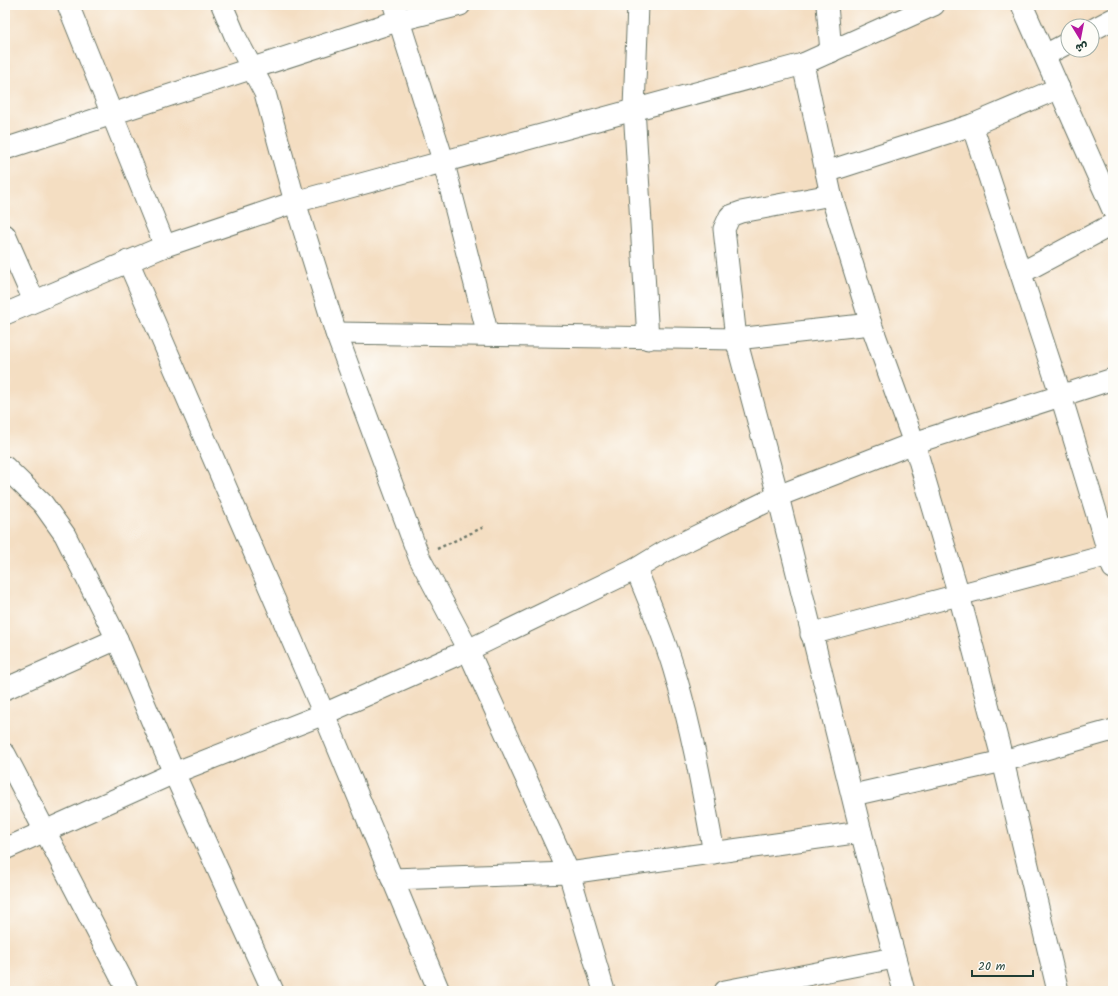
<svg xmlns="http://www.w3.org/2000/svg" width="1118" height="996" viewBox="0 0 1118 996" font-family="Kalam,'Playpen Sans Arabic',sans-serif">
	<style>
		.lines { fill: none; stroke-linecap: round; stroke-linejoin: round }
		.minor-casing { stroke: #6a7566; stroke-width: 23 }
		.path { stroke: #6a7566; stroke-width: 2.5; stroke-dasharray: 3 3; stroke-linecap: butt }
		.minor { stroke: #fff; stroke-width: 21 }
	</style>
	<rect width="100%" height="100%" fill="#fdfcf7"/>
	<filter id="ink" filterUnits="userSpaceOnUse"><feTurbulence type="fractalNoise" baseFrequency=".025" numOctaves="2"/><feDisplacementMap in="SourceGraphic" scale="8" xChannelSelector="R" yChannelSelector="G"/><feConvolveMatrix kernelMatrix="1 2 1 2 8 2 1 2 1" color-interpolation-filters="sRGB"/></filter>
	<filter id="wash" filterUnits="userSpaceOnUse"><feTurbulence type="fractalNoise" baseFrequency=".012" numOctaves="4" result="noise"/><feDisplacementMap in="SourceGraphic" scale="16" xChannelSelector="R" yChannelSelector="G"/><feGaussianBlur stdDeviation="0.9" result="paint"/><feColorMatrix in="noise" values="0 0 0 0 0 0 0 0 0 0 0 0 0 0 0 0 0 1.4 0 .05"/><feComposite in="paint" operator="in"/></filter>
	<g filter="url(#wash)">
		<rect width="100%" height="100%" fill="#f4dec2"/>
	</g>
	<g filter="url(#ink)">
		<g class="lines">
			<defs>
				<g id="minor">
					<path d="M68 5 165 246"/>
					<path d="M222 5 236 38 265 93 295 202 336 333 419 557 468 650 569 873 604 991"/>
					<path d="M394 5 443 160 488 335"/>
					<path d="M638 5 634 108 648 339"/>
					<path d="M827 5 831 52"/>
					<path d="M1022 5 1113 210"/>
					<path d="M1092 30 1113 19"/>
					<path d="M1045 55 1068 43"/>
					<path d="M803 64 831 195 871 324 914 443 959 595 1003 761 1058 991"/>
					<path d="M972 125 1061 396 1113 568"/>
					<path d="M5 149 400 20 460 5"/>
					<path d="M826 172 972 125 1059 88"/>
					<path d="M831 195 741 212 730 216 724 229 736 339 778 496 861 832 904 991"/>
					<path d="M5 235 34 301"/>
					<path d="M128 261 324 714 439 991"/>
					<path d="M1021 273 1113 224"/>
					<path d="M5 314 165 246 295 202 803 64 934 5"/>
					<path d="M336 333 736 339 871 324"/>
					<path d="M5 467 43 504 65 535 117 639 174 773 273 991"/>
					<path d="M636 569C650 604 666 640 676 677 693 734 703 794 714 853"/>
					<path d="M811 634 1113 554"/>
					<path d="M5 689 117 639"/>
					<path d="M5 754 128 991"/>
					<path d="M853 795 1003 761 1113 730"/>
					<path d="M5 849 174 773 324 714 468 650 636 569 664 552 778 496 914 443 1113 379"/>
					<path d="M392 879 569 873 861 832"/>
					<path d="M725 991 894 958"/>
				</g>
			</defs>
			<use href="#minor" class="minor-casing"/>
			<path class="path" d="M437 549 484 527"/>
			<use href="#minor" class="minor"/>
		</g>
	</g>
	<rect width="1118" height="996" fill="none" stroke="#fdfcf7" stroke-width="20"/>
	<g transform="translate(1080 38) rotate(170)"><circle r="19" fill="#fdfcf7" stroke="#a4b0a9"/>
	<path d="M0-3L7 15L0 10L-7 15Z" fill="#b5179e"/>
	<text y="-6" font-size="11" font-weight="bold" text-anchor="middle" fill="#1f3d34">ش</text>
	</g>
	<path d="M972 970v6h61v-6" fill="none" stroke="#1f3d34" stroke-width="2"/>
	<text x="978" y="970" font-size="12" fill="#1f3d34" stroke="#fdfcf7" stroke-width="3" paint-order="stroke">20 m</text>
</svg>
